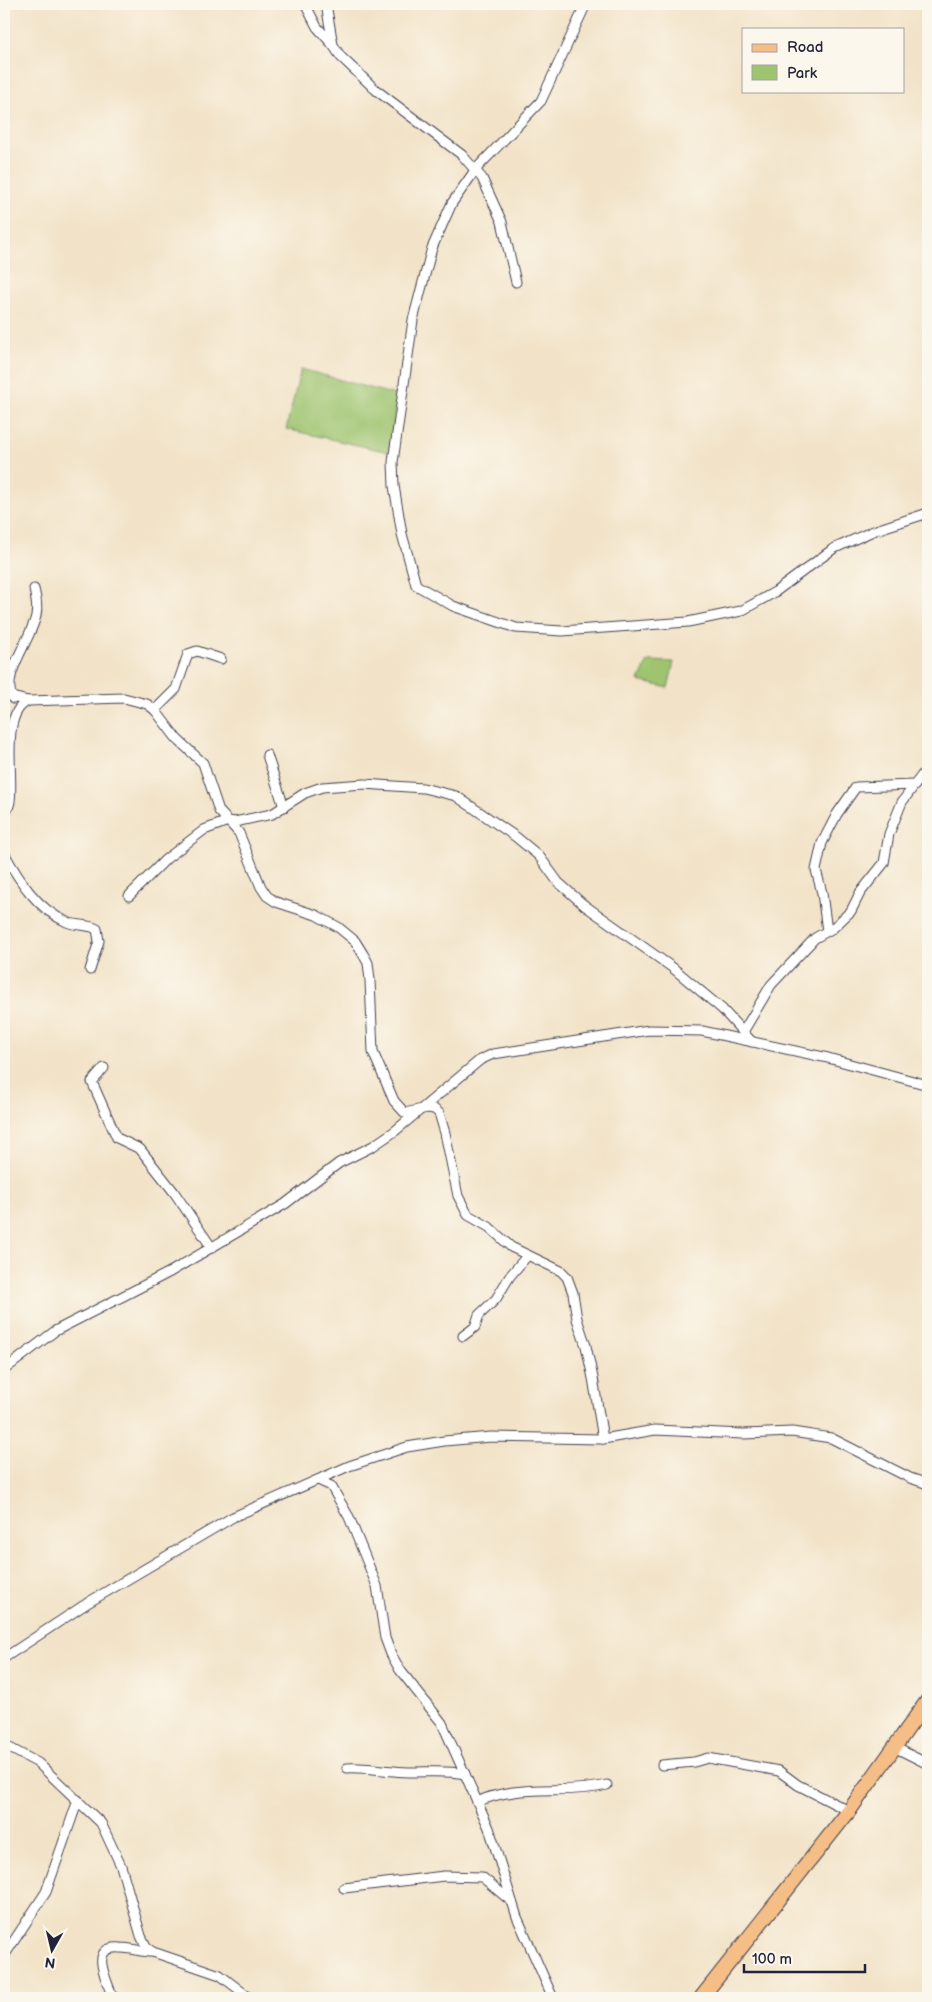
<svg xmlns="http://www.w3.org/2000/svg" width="932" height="2002" viewBox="0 0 932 2002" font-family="'Balsamiq Sans',sans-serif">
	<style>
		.green { fill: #9ec46f; stroke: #607355 }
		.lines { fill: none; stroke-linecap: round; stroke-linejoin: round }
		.street-casing { stroke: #413f50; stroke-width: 11 }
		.primary-casing { stroke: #413f50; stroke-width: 16 }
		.street { stroke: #fff; stroke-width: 9 }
		.primary { stroke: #f6be87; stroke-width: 14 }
	</style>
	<rect width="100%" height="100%" fill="#fbf7ec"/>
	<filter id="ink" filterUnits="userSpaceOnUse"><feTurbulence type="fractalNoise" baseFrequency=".02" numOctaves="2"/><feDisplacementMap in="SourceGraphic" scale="10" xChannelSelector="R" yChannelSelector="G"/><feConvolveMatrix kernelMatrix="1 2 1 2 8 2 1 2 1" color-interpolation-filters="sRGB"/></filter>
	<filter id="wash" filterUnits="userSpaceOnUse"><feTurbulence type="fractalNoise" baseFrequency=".0096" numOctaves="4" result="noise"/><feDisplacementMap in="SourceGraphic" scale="20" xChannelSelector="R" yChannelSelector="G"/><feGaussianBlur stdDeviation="1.12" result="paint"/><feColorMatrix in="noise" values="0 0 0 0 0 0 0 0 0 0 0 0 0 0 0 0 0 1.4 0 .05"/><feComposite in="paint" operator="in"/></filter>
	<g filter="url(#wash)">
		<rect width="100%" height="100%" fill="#f2e3c8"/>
		<g class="green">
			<path d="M301 369 399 396 388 452 286 429Z"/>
			<path d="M648 661 674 662 668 688 639 681Z"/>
		</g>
	</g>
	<g filter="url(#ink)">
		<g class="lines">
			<defs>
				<g id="street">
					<path d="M305 4 317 27 333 45"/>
					<path d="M326 4 333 45 341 57 376 90 462 155 482 178 502 222 516 282"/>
					<path d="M586 4 541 101 476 169 452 203 432 248 413 320 393 462 394 486 402 534 416 585 453 606 516 628 562 631 688 622 741 611 775 592 833 549 873 531 928 513"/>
					<path d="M4 695 28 701 124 698 147 704 155 710 177 739 203 763 219 811 239 833 261 887 267 896 276 902 316 915 338 927 355 941 363 954 368 963 370 980 373 1052 394 1101 405 1113 427 1108 434 1109 439 1113 445 1133 458 1196 468 1215 489 1227 511 1247 561 1271 567 1277 573 1293 577 1319 586 1346 593 1378 603 1439"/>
					<path d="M13 699C0 676 30 642 36 616 38 607 36 598 34 589"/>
					<path d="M155 710 176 689 188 654 197 651 221 659"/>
					<path d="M267 755 284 807"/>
					<path d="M4 816C6 811 10 806 10 801 14 773 0 714 28 701"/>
					<path d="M4 853C19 880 37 909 67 922 76 926 88 924 97 929L99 941 90 970"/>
					<path d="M129 896 166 859 204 830 228 821 235 822 272 814 305 793 322 787 364 784 423 788 456 796 516 837 539 856 558 882 584 905 673 968 722 1009 752 1042"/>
					<path d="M827 931 822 893 816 870 822 843 837 814 856 787 915 785"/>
					<path d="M743 1032 771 985 815 938 833 928 851 911 860 893 884 863 889 834 902 802 928 767"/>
					<path d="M104 1068 92 1082 117 1138 140 1149 174 1192 212 1248"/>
					<path d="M463 1336 475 1327 479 1315 496 1299 510 1276 527 1256"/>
					<path d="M4 1370 55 1331 170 1272 285 1204 339 1163 373 1146 395 1131 480 1060 493 1054 649 1030 702 1031 828 1058 928 1085"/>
					<path d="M318 1480 331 1486 349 1517 377 1586 385 1638 391 1654 400 1670 442 1723 489 1828 517 1917 553 1998"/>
					<path d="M4 1658 89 1602 233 1517 349 1466 407 1447 444 1441 491 1437 603 1439 655 1430 743 1434 792 1432 831 1438 910 1478 928 1484"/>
					<path d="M4 1745 38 1763 101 1823 121 1866 141 1936 147 1948 153 1952 220 1975 250 1998"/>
					<path d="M896 1748 928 1764"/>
					<path d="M662 1765 694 1762 708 1758 779 1771 798 1785 849 1811"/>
					<path d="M347 1768C364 1767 378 1770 394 1771 419 1774 441 1769 465 1774"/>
					<path d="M477 1802C517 1783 565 1795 607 1785"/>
					<path d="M344 1888 444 1876 482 1877 512 1902"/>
					<path d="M4 1956 46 1892 78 1800"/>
					<path d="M113 1998C107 1980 87 1945 121 1948 132 1948 141 1952 152 1952"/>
				</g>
				<path id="primary" d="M701 1998 849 1811 928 1700"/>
			</defs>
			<use href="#street" class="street-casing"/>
			<use href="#primary" class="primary-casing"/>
			<use href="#street" class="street"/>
			<use href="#primary" class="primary"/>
		</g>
	</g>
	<rect width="932" height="2002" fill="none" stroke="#fbf7ec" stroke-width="20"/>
	<rect x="742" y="28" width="162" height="65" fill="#fbf7ec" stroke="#a4a2a5"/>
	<rect x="752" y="44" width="25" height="8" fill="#f6be87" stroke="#a4a2a5"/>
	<text x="787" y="52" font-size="15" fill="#22223b">Road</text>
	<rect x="752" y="65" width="25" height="15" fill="#9ec46f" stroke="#a4a2a5"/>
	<text x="787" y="78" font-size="15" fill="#22223b">Park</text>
	<g transform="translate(52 1950) rotate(188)" stroke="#fbf7ec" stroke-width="4" paint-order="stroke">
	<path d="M0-4L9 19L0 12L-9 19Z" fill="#22223b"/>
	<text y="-8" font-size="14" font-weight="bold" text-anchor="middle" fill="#22223b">N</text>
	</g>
	<path d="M744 1964v8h121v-8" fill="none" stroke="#22223b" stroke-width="2.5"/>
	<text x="752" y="1964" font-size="15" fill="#22223b" stroke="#fbf7ec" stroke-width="4" paint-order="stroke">100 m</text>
</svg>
